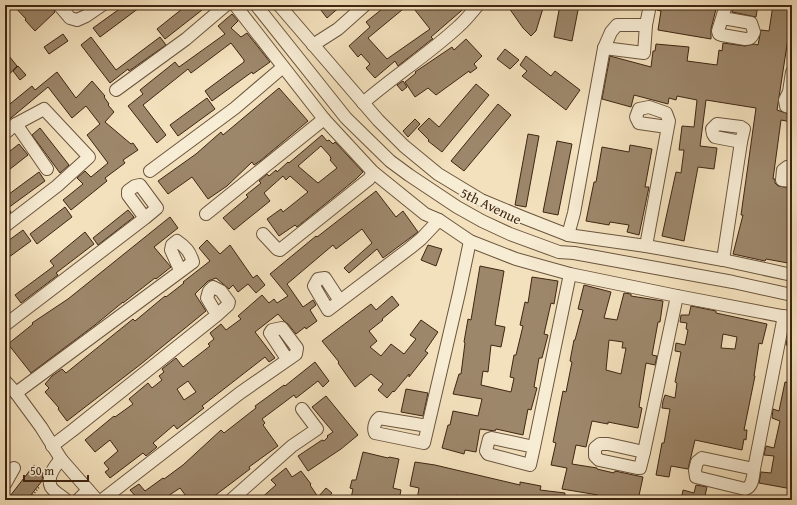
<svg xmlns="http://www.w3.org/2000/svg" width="797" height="505" viewBox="0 0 797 505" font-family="'Gentium Book Plus',serif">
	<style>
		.building { fill: #9d876b; stroke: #3f2612; fill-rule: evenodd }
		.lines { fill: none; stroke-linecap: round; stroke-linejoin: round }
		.minor-casing { stroke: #6c553d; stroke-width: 14 }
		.path { stroke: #3f2612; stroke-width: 1.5; stroke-dasharray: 1 2; stroke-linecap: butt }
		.minor { stroke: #f7ecd4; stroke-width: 12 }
		.labels { text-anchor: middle; stroke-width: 3; stroke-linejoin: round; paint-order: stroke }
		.street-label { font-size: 14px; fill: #3f2612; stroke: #f7ecd4 }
	</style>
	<rect width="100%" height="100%" fill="#f3e1bd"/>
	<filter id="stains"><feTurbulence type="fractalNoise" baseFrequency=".005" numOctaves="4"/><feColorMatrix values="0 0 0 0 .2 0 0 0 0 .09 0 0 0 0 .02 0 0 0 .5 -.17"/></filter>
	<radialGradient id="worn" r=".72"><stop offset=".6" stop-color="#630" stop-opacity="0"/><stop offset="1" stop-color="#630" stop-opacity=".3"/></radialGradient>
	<g class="building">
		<path d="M13 5H51L55 12 35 31 25 20 26 19Z"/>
		<path d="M125 5H143L100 37 93 28Z"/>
		<path d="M187 5H198L202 10 165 39 157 29Z"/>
		<path d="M317 5H342L327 18Z"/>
		<path d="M387 5H408L368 38 387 59 430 29 411 5H468L431 37 433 39 431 40 398 66 395 61 375 78 366 68 370 64 361 54 358 57 349 46 370 27 366 22Z"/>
		<path d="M513 5H544L536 31 531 36 523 28 509 8Z"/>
		<path d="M560 5H579L572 41 554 37Z"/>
		<path d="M657 5H717L711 29V39L658 30 661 11 657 10Z"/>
		<path d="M734 5H758L756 17 732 12Z"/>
		<path d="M773 5H792V33L789 32 777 110 792 115V122L781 120 773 179H775V183L778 186 792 188V221L789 234 792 235V243L788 263 766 259 765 261 733 254 743 215H741L756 108 706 100 700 146 717 148 714 169 698 167 684 241 662 236 676 172 681 173 684 150H679L682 126 694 127 697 100 677 96 676 100 669 98 668 104 634 95 631 107 602 99 610 56 651 67 653 51H655L656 44 689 47 687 61 717 65 719 50 722 51 723 43 745 46 754 44 758 45 761 30 769 31Z"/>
		<path d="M232 14 238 21 231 28 241 37 247 33 270 62 253 74 252 72 212 101 205 91 244 62V60L231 43 191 73 188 69 143 105 166 135 157 143 128 106 143 94 140 90 175 62 179 67 225 34 218 26Z"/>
		<path d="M63 34 68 41 49 54 44 47Z"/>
		<path d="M91 37 116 70 160 37 166 45 129 71 128 69 110 83 81 45Z"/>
		<path d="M466 39 482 56 474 64 477 68 470 73 469 71 436 95 428 88 415 97 405 82 416 73 415 72 452 47 454 50Z"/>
		<path d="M505 49 519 60 510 69 497 59Z"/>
		<path d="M5 51 17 66 5 79Z"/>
		<path d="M526 56 551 76 555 71 580 90 566 110 522 76 527 71 520 65Z"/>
		<path d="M18 66 26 75 20 80 13 71Z"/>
		<path d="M57 72 76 98 92 81 105 96 104 97 109 104 108 105 114 112 105 122 131 144 133 143 138 150 123 160 125 163 105 178 107 181 71 210 63 200 83 184 77 178 85 171 91 177 108 163 87 135 100 124 86 106 72 118 48 87 5 123V108L32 86 35 90Z"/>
		<path d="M403 81 407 87 402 91 397 85Z"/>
		<path d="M476 84 489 95 442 152 428 141 429 140 418 129 429 118 439 127Z"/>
		<path d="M279 88 308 121 260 161 254 165 252 162 227 186 208 199 192 177 168 194 158 181 196 154 221 132 223 135Z"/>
		<path d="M207 98 215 109 178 136 170 125Z"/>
		<path d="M498 104 511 115 464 171 451 161Z"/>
		<path d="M415 119 420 124 408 137 403 131Z"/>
		<path d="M40 128 69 165 60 173 32 135Z"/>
		<path d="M528 134 539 136 526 207 515 205Z"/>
		<path d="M322 135 327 141 329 140 333 144 335 142 363 172 356 179 297 227 295 225 279 236 267 219 281 209 283 212 308 192 290 176 286 180 283 176 264 193 270 201 234 230 223 218 248 197 246 195 261 183 259 181 267 174 269 176 276 170 277 172 288 162 289 163ZM321 146 330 156 331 159 330 160 337 168 318 183 298 166Z"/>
		<path d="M557 141 572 144 558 215 543 212Z"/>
		<path d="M19 144 28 155 5 173V155Z"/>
		<path d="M630 145 652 149 645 187H649L639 235 627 232 629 225 610 222 609 225 586 221 594 182H596L602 147 629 152Z"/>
		<path d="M39 172 45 181 8 208 11 212 5 217V197Z"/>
		<path d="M376 191 396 217 403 211 418 232 383 258 377 249 349 273 344 268 372 243 362 229 336 249 333 245 287 284 303 307 313 300 316 305 310 310 317 321 306 329 305 327 296 334 288 324 284 321 278 314 255 332 275 358 269 362 265 357 202 406 204 408 177 429 174 425 153 443 157 447 146 456 143 453 110 478 105 472 109 469 104 463 118 451 110 440 95 452 85 440 114 416 115 417 133 404 129 399 148 383 152 388 162 380 159 376 164 372 162 369 176 358 183 367 210 346 208 344 214 339 210 333 221 324 226 330 241 319 238 316 262 295 269 303 274 299 277 303 288 296 270 274 316 236 317 237ZM188 381 196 392 184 400 177 389Z"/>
		<path d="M65 207 72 217 37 244 30 234Z"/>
		<path d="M128 210 134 217 98 245 93 238Z"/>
		<path d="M170 217 178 228 154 247 171 267 156 279 155 278 123 303V302L95 325 31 373 8 344 33 324 32 323 68 299Z"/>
		<path d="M23 230 31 241 5 260V243Z"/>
		<path d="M85 232 94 244 56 273 58 275 21 303 15 295 54 266 50 261Z"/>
		<path d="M207 240 220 254 230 245 253 278 257 275 265 285 256 293 248 284 238 292 233 285 229 289 216 278 208 281 195 294 206 311 141 364 67 421 58 409 59 408 45 392 49 388 45 384 52 376 62 369 66 373 133 319 135 321 165 296 166 297 184 283 183 282 210 261 199 248Z"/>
		<path d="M428 245 442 249 436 266 421 260Z"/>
		<path d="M480 266 504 271 495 325 505 327 501 347 491 345 488 372 483 371 481 385 511 392 514 378 510 377 514 355H516L523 326 520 325 525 302 528 303 532 277 558 281 554 304 551 303 544 334 548 335 542 358H539L534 387 537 388 531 410 528 409 523 435 496 429 495 431 480 429 476 452 465 450 464 454 442 448 448 425H450L453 411 478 416 482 399 453 394 459 374H461L465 343 464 342 468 319 471 320Z"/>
		<path d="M584 285 611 292 604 318 617 320 624 293 631 294V296L663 301 660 322H658L652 355 657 356 655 365 646 363 639 407 642 408 638 428 608 422V424L592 421 586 447 576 445 572 464 597 468V469L614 473 615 471 643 477 638 500H596L598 495 562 489 567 468 551 465 556 443 553 442 563 391 566 392 572 362 570 361 574 340H575L583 310 578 309ZM609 340 623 342 622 348H626L621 374 606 370Z"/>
		<path d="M392 296 399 305 382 319 383 320 369 331 377 341 370 347 381 356 391 344 404 354 416 339 410 335 421 320 438 332 425 351 428 353 409 377V374L394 392 393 391 387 398 378 390 383 384 371 374 355 387 338 363 339 362 322 341 371 304 376 310Z"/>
		<path d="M691 306 716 311V313L767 324 762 344 759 343 754 376H755L744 430H747L746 440 744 439 742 450 695 440 688 469 671 466 669 477 656 475 662 443H664L670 409 662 408 663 401 665 395 675 398 677 383 675 382 681 352 675 351 676 343 685 345 688 330 686 329 687 323 680 322 681 315H689ZM723 334 737 337 735 349 721 348Z"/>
		<path d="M790 325H792V346L786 345Z"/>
		<path d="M315 362 329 381 323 387 318 381 296 398 294 395 262 419 265 423 263 425 278 446 249 467 250 469 209 500H189L180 488 162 500H139L130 490 139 484 145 491 163 478 164 479 183 465 221 430 224 433 256 408 255 406 284 385 285 386Z"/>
		<path d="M785 382 792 383V489L759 483 761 472 771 473 774 456 764 455 766 446 774 448 780 421 772 418 773 409 779 411Z"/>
		<path d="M406 389 428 393 423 416 401 412Z"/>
		<path d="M326 396 358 435 341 449 308 471 298 456 322 440 324 441 328 437 327 436 333 432 312 407Z"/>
		<path d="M363 452 388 458 389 457 399 459 393 488 401 490 399 500H363L351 498 353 489 350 488 352 480H356Z"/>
		<path d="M415 462 435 465 520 485V482L541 486 540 490 565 493 564 500H476L456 495 455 500H417L419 488 410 486Z"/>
		<path d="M34 465 43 473 42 481 27 500H7Z"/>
		<path d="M286 468 292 477 301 471 311 484 310 485 318 497 326 488 332 493 326 500H299L296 496 292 500H259L276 485 271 480Z"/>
		<path d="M696 485 707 487 704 500H681L683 490 694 493Z"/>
	</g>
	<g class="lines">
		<defs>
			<g id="minor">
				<path d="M59 5 70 18 77 20 86 16 102 5"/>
				<path d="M235 5 324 119 373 172 425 214 439 220 470 241 516 259 570 274 677 296 792 318"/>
				<path d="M256 5 346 118 390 161 409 175 457 207 482 221 510 234 559 252 574 253 733 282 792 295"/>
				<path d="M279 5 378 120 404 146 438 174 481 200 522 217 568 235 646 246 723 260 792 275"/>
				<path d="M723 18 751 23 754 32C752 37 751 39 745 39L722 35 719 34 718 31 726 5"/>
				<path d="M313 45 338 29 365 5"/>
				<path d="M604 48 644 53 646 25 650 5"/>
				<path d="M792 72 789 92 785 100 786 106 792 108"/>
				<path d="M116 90 186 39 226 5"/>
				<path d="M363 103C394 76 429 54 459 26 466 20 472 12 478 5"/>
				<path d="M16 124 47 169"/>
				<path d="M717 124 741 127 744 129 741 142 715 137 713 134 712 129Z"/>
				<path d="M5 133 16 124 44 109 89 157 57 186 5 226"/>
				<path d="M792 168 787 167 783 170 782 180 792 181"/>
				<path d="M150 171 235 108 283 67"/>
				<path d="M206 214 324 119"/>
				<path d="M263 234 277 249 280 250 369 179 373 172"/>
				<path d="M568 235 574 213 604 48 611 32 617 25H646"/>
				<path d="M646 246 669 121 666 113 649 107 639 109 636 117 639 123 667 127"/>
				<path d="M723 260 741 142"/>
				<path d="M340 301 325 278 318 279 314 286 328 310 410 248 421 239 439 220"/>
				<path d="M5 325 145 218 157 208 140 185 135 186 128 191V195L145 218"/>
				<path d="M5 381 16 393 41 427 61 459 97 500"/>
				<path d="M16 393 193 262C190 252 186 247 177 241L172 245 171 250 180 270"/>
				<path d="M428 426 379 418C375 421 373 428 375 433L424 443 459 293 470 241"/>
				<path d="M600 444H608L644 452 640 468H637L599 460 595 456V448Z"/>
				<path d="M52 446 73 430 217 315 228 305 229 302 221 291 213 287 209 291 207 298 217 315"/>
				<path d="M534 447 492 438 489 439 486 451 488 454 530 465 534 447 570 274"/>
				<path d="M644 452 677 296"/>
				<path d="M702 458 754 469C753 476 753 487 745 489L696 477 695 470 697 462Z"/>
				<path d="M61 459C55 466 46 477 51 487 54 492 62 496 66 500"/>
				<path d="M754 469 784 316"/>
				<path d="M5 484 14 468"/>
				<path d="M78 500 88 490"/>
				<path d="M102 500 240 393 296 354 297 348 282 328 272 330 270 333 287 359"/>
				<path d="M231 500 292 446 317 429 302 409"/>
			</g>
		</defs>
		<use href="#minor" class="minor-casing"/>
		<path class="path" d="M29 500 40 486"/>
		<use href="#minor" class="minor"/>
	</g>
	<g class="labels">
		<g class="street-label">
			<text transform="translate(491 206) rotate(26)" y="5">5th Avenue</text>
		</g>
	</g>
	<rect width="797" height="505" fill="none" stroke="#f3e1bd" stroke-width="20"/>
	<rect x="6" y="6" width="785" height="493" fill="none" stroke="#3f2612" stroke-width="2"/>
	<rect x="10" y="10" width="777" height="485" fill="none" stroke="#3f2612"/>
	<path d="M24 475v6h64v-6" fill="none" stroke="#3f2612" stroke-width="2"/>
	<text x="30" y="475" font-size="12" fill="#3f2612" stroke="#f7ecd4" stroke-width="3" paint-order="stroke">50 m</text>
	<rect width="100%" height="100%" filter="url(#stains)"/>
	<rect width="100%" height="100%" fill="url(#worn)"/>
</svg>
